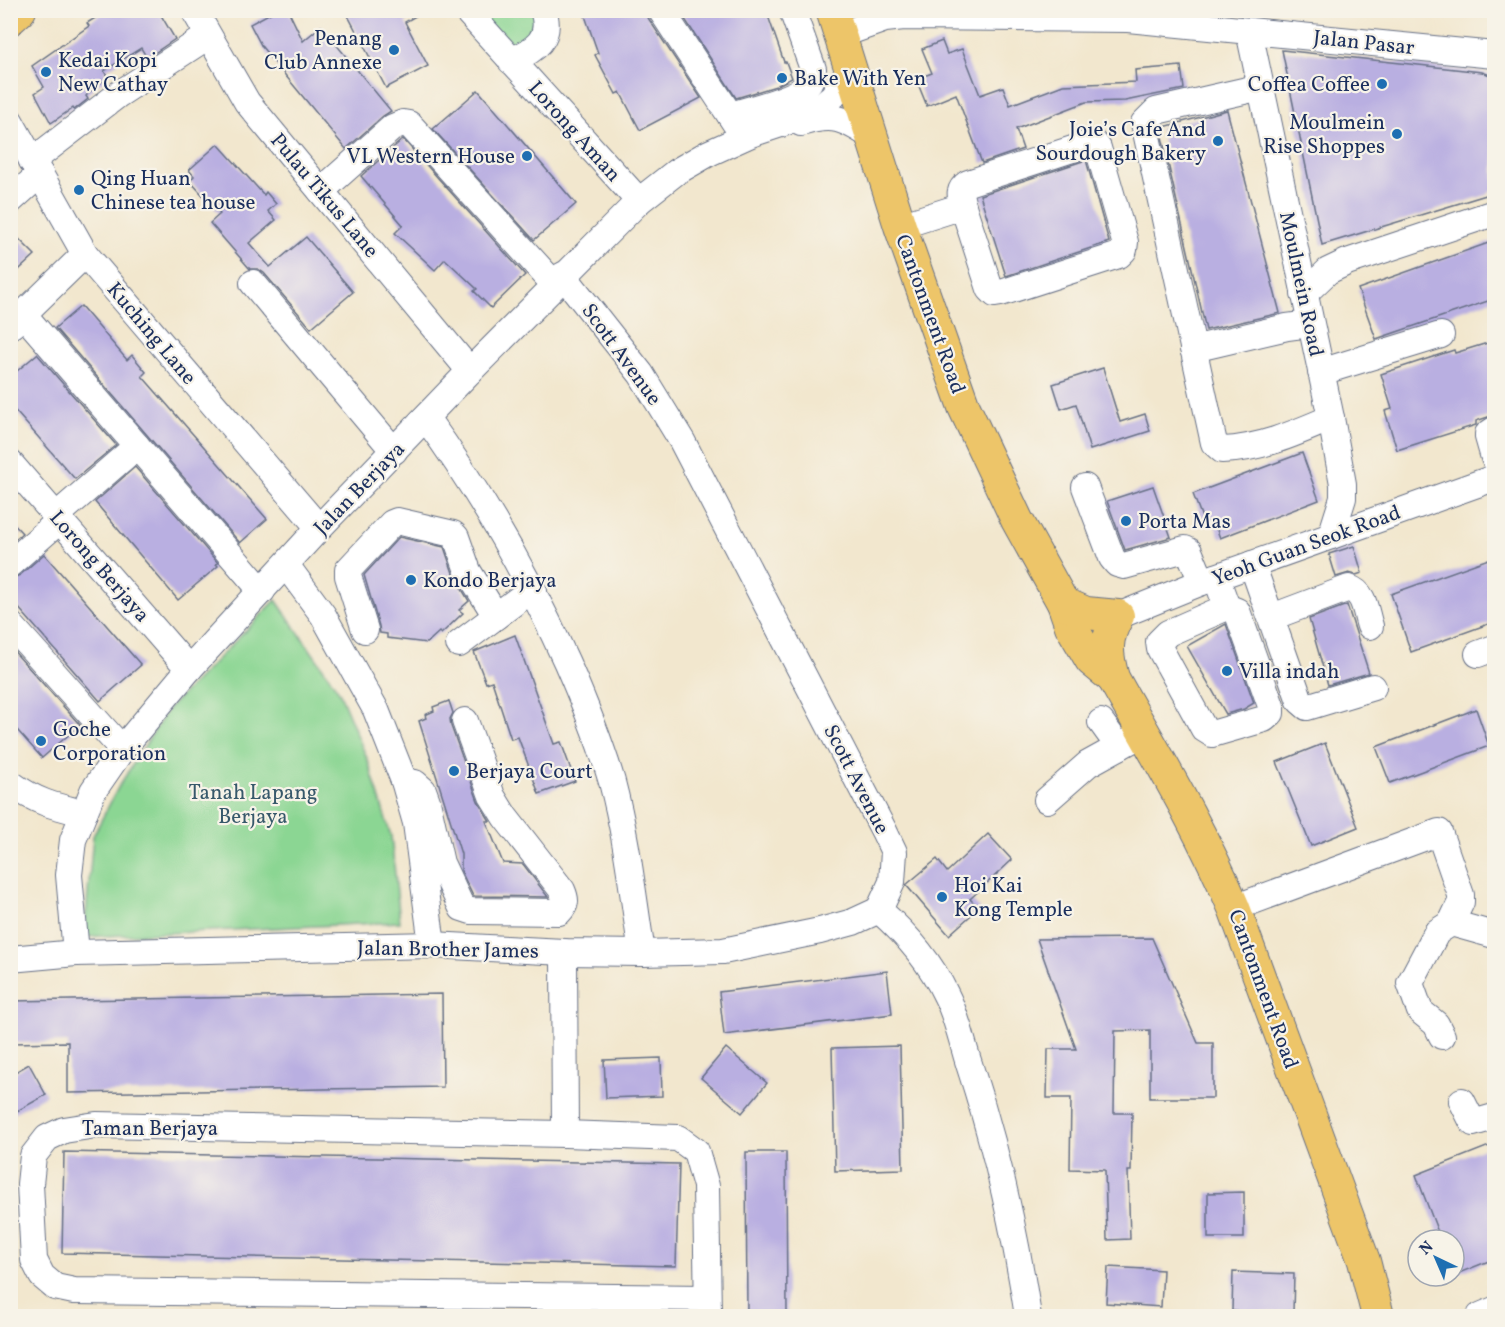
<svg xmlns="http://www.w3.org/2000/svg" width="1505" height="1327" viewBox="0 0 1505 1327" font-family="Vollkorn,serif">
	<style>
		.green { fill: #8bd693; stroke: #538278; stroke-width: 1.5 }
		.building { fill: #b9afe1 }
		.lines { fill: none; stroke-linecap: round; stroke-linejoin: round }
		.minor-casing { stroke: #666f85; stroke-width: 28 }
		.major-casing { stroke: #666f85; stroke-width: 34 }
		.minor { stroke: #fff; stroke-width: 26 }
		.major { stroke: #edc569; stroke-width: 32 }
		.poi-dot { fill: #1f6fb2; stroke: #f7f3e8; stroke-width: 2 }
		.labels { text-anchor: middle; stroke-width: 4.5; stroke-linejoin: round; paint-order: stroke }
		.poi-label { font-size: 21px; fill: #1b2f5e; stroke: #f7f3e8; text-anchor: start }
		.street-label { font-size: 21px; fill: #1b2f5e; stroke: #f7f3e8 }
		.park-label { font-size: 21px; fill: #37596b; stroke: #f7f3e8 }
	</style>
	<rect width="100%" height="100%" fill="#f7f3e8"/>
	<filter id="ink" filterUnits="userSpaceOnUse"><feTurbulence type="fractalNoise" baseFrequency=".0167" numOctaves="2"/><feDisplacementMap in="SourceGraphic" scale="12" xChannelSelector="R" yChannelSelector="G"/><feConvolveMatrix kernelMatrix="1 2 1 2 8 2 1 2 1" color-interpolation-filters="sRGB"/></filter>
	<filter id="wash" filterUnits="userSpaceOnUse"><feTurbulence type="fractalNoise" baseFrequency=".008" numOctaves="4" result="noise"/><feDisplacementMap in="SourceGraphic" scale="24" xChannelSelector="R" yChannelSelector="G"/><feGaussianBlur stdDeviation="1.35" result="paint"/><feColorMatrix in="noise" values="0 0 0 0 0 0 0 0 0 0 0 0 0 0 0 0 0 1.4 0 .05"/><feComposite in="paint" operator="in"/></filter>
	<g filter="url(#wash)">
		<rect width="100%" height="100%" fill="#f2e7ce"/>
		<g class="green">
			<path d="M475 11H535L537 32 511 48Z"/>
			<path d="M276 600 339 691 368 761 391 836 400 922 84 937 93 836 119 786 169 708Z"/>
		</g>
		<g id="blocks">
			<g class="building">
				<path d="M108 10H158L175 39 147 58 141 48 104 71 108 78 95 86 86 96 88 99 74 110 73 108 51 123 35 93 44 87 32 66 89 26 87 23Z"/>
				<path d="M276 10H288L303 41 321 26 391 111 383 116 346 149 262 47 250 24Z"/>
				<path d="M345 10H426L405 22 428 66 386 88Z"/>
				<path d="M583 10H646L648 18 701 98 640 130 620 92 616 94 595 55 598 53Z"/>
				<path d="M679 10H766L784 62H786L792 78 776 86 736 98Z"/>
				<path d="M942 41 947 54 962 49 980 95 1003 87 1010 105 1063 85 1136 82 1135 70 1181 66 1184 89 1125 101 1086 102 1016 129 1023 149 982 163 956 94 927 106 916 79 932 73 922 49Z"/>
				<path d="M1282 50 1482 72 1490 75 1494 79V189L1486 195 1322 245Z"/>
				<path d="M478 90 576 204 534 240 433 129Z"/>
				<path d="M1227 110 1280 313 1206 330 1160 128Z"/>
				<path d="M403 139 525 275 491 308 474 291 477 289 445 259 435 270 395 233 403 225 361 176Z"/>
				<path d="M218 144 264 195 266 192 276 204 268 211 276 220 249 243 270 267 306 237 353 292 311 328 264 273 258 269H250L210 223 220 214 190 181 194 176 189 170Z"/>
				<path d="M1086 160 1109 242 1006 276 980 195Z"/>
				<path d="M10 230 35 255 10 278Z"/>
				<path d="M1494 241V299L1376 339 1358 289Z"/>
				<path d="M81 306 127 360 132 355 146 372 142 376 267 519 240 543 55 328Z"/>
				<path d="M1494 341V415L1476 421V425L1397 450 1385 411 1392 409 1381 374 1454 350 1455 353Z"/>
				<path d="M37 354 116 445 75 479 10 405V377Z"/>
				<path d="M1103 368 1120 422 1145 414 1150 431 1090 450 1076 404 1061 409 1053 384Z"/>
				<path d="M1302 453 1319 500 1220 538 1213 520 1204 523 1193 494Z"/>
				<path d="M135 467 218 563 216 564 218 566 178 600 95 502Z"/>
				<path d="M1153 486 1171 537 1125 550 1107 501Z"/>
				<path d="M10 520 22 533 10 544Z"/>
				<path d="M399 537 444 547 454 576 469 601 459 610 463 613 441 634 439 632 427 643 387 638V634L380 633 379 626 364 575Z"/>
				<path d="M1354 546 1362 573 1356 575 1349 573 1336 577 1329 554Z"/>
				<path d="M44 554 141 665 100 701 10 598V579L20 575Z"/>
				<path d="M1494 557V622L1411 652 1391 594Z"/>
				<path d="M1347 605 1369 673 1328 685 1309 619Z"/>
				<path d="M1226 624 1254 703 1244 709 1226 714 1187 646Z"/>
				<path d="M515 635 554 744 561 742 575 781 539 794 518 737 511 739 492 681 486 683 474 652Z"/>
				<path d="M10 647 80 725 42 758 10 722Z"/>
				<path d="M449 701 453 713 450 719 451 726 478 801 490 821H486L503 863 523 864 548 897 473 896 461 871V854L419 721 426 718 425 715 434 711 433 707Z"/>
				<path d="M1476 709 1489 746 1390 783 1376 747Z"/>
				<path d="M1325 743 1358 827 1311 846 1277 762Z"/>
				<path d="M988 834 1012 860 970 899 979 908 949 935 906 885 937 859 947 872Z"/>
				<path d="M1152 938 1198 1043H1213V1098H1150V1030L1115 1031 1114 1113H1132L1131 1171H1128L1130 1239 1107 1240 1105 1170 1070 1169 1071 1098H1047L1048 1049H1076L1037 939Z"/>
				<path d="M887 971 892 1014 724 1035 719 992Z"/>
				<path d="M442 994 443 1087 68 1093V1042L10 1043V1001Z"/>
				<path d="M900 1046 903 1169 835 1171 832 1048Z"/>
				<path d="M726 1048 767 1083 742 1113 701 1078Z"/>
				<path d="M661 1058 662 1096 606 1098 604 1060Z"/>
				<path d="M29 1064 46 1095 10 1115V1075Z"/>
				<path d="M1494 1144V1259L1454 1275V1240H1441L1416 1175Z"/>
				<path d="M64 1152 679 1164 676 1266 62 1253Z"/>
				<path d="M746 1152H786L787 1317H747Z"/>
				<path d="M1244 1192V1238H1208V1193Z"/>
				<path d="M1108 1267 1163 1270 1161 1307 1106 1303Z"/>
				<path d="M1233 1272 1294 1274 1293 1312 1232 1311Z"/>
			</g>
		</g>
	</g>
	<g filter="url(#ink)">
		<use href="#blocks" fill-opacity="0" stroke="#666f85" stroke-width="1.5"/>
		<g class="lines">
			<defs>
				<g id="minor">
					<path d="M194 10 247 102 470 371"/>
					<path d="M466 10 639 201"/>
					<path d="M661 10 739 129"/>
					<path d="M1249 31 1331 418 1343 484V498L1331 536"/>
					<path d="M840 35 885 19 904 17 1128 19 1494 55"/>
					<path d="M511 61C535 50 553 39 543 10"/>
					<path d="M1261 87 1156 111 1144 123 1214 443 1222 450C1260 449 1296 433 1331 418"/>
					<path d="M730 115C748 110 795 99 806 86 811 81 812 76 813 69L792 10"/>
					<path d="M10 121 85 254 319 528"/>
					<path d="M801 123C833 113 843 118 871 136"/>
					<path d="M1091 143 1095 144 1098 148 1125 242 1124 250 1119 255 1001 293 995 294 990 289 963 206C960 195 958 190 968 183Z"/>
					<path d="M32 161 119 94 208 36"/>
					<path d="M321 191 393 127 403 123 409 124 554 284"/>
					<path d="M10 201 40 174"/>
					<path d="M900 226 963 206"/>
					<path d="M563 275 641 374 682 441 884 831 894 852 892 882 879 910"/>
					<path d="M253 283 394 451"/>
					<path d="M1304 294 1328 271 1347 262 1494 213"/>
					<path d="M23 314 262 591"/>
					<path d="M12 325 85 254"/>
					<path d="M1193 349 1287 327 1310 324"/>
					<path d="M1321 372 1441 335"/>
					<path d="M426 418C482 495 528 576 567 663 584 702 600 741 612 782 627 838 633 896 642 953"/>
					<path d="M1494 430 1488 434V437L1494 458"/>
					<path d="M10 463 189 669"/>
					<path d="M1085 487 1112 558 1117 564 1124 566 1185 549 1189 551 1202 582"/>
					<path d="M56 516 137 446"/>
					<path d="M10 564 60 520"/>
					<path d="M1252 564 1300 701 1307 707 1373 687"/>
					<path d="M286 565 323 615 376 710 404 781 416 823 432 945"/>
					<path d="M1216 577 1227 607 1237 611 1271 706V713L1264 719 1212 734 1204 729 1160 649 1159 642 1168 633 1227 607"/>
					<path d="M1118 616 1202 582 1494 478"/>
					<path d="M1272 617 1349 588C1365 593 1365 611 1370 626"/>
					<path d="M10 624 122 749"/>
					<path d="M365 630 348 576V570L392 523 397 521 453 534 456 537 468 571 496 616"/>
					<path d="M459 644 519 599 534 591"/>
					<path d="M1478 654 1494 648"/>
					<path d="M1101 722 1119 747"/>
					<path d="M404 781 415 783 423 790 427 801 441 863 462 908 471 911 559 912C567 904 566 899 562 890L505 817 492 796 465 721"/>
					<path d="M10 783C36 802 53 806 84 813"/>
					<path d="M1047 800 1088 764 1144 733"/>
					<path d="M1234 908 1439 832 1461 895V902L1451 923 1437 932 1410 983 1420 1011 1436 1024 1442 1036"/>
					<path d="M879 910C905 933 931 963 946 995 957 1016 962 1042 969 1064 996 1146 1015 1231 1028 1316"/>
					<path d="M1451 923 1494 935"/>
					<path d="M564 952 565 1134"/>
					<path d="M76 953 69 875 73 840 93 791 122 749 189 669 319 528 470 371 639 201 676 172 709 153 751 134 787 122 797 114 821 106 833 96 850 69"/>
					<path d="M10 959 76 953 432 945 564 952 642 953 723 951 820 931 853 922 879 910"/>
					<path d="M1462 1101 1473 1123 1494 1117"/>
					<path d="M707 1298 74 1291 55 1287 42 1276 34 1260 30 1184 33 1156 47 1138 64 1130 96 1125 565 1134 678 1138 696 1151 706 1186 708 1316"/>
					<path d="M1480 1316 1494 1310"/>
				</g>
				<g id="major">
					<path d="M832 10 900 226 964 407 1017 520 1063 603 1071 626 1091 660 1113 678"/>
					<path d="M10 19 20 10"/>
					<path d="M1063 603 1086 613 1118 616C1105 639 1106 652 1113 678 1155 753 1200 827 1234 908L1364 1261 1378 1316"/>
				</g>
			</defs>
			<use href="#minor" class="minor-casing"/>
			<use href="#major" class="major-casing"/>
			<use href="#minor" class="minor"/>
			<use href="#major" class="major"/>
		</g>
	</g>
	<g class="poi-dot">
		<circle cx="394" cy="50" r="6"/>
		<circle cx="46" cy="72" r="6"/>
		<circle cx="782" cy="78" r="6"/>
		<circle cx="1382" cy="84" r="6"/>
		<circle cx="1397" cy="134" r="6"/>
		<circle cx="1218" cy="141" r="6"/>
		<circle cx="527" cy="156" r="6"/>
		<circle cx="79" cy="190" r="6"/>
		<circle cx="1126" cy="521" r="6"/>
		<circle cx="411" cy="580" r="6"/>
		<circle cx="1227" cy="671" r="6"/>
		<circle cx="41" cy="741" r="6"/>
		<circle cx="454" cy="771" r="6"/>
		<circle cx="942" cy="897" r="6"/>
	</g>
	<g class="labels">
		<g class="poi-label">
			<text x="382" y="45" text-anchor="end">Penang<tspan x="382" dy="24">Club Annexe</tspan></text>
			<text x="58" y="67">Kedai Kopi<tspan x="58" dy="24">New Cathay</tspan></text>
			<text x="794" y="85">Bake With Yen</text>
			<text x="1370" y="91" text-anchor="end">Coffea Coffee</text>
			<text x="1385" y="129" text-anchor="end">Moulmein<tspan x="1385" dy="24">Rise Shoppes</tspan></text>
			<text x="1206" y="136" text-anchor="end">Joie’s Cafe And<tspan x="1206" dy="24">Sourdough Bakery</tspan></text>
			<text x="515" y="163" text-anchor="end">VL Western House</text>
			<text x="91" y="185">Qing Huan<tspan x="91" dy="24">Chinese tea house</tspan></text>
			<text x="1138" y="528">Porta Mas</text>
			<text x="423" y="587">Kondo Berjaya</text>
			<text x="1239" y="678">Villa indah</text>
			<text x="53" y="736">Goche<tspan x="53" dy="24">Corporation</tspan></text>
			<text x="466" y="778">Berjaya Court</text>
			<text x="954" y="892">Hoi Kai<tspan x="954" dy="24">Kong Temple</tspan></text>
		</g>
		<g class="street-label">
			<text transform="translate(1364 42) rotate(6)" y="7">Jalan Pasar</text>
			<text transform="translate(575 131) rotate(48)" y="7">Lorong Aman</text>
			<text transform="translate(325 195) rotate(50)" y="7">Pulau Tikus Lane</text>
			<text transform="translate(1302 284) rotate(78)" y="7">Moulmein Road</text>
			<text transform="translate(931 314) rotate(70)" y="7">Cantonment Road</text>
			<text transform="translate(152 333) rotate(50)" y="7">Kuching Lane</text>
			<text transform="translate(622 354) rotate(54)" y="7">Scott Avenue</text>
			<text transform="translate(359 488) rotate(-46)" y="7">Jalan Berjaya</text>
			<text transform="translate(1306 545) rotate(-20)" y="7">Yeoh Guan Seok Road</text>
			<text transform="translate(100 566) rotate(49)" y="7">Lorong Berjaya</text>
			<text transform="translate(857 779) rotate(63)" y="7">Scott Avenue</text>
			<text transform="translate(448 949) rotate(1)" y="7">Jalan Brother James</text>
			<text transform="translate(1264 989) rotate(70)" y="7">Cantonment Road</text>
			<text x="150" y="1135">Taman Berjaya</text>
		</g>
		<g class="park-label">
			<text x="253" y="799">Tanah Lapang<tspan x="253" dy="24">Berjaya</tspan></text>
		</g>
	</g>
	<rect width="1505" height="1327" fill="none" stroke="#f7f3e8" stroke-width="36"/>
	<g transform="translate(1436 1258) rotate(316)"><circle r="28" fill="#f7f3e8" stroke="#9fa5b1" stroke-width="1.5"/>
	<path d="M0-4.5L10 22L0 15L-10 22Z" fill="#1f6fb2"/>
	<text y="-9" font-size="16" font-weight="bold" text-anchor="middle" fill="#1b2f5e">N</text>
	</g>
</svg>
